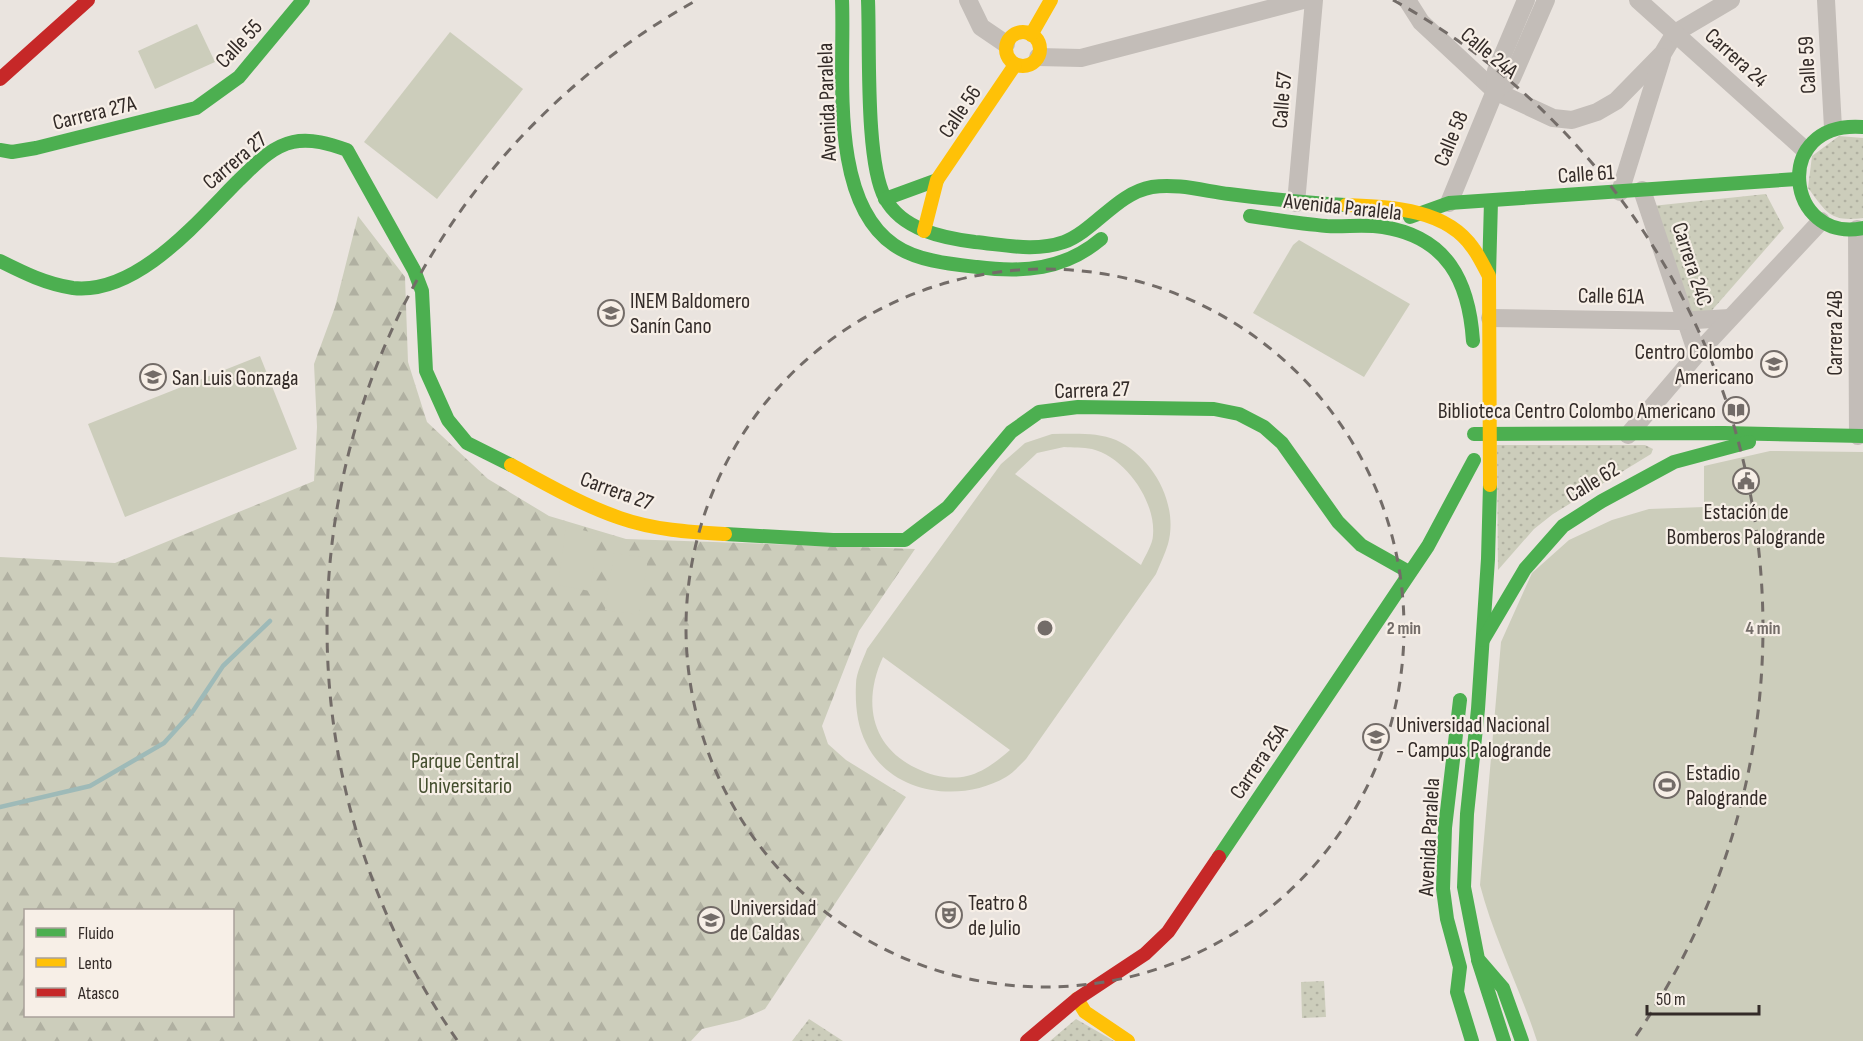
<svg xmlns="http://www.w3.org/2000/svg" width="1863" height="1041" viewBox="0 0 1863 1041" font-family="'Sofia Sans Condensed',sans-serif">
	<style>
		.green { fill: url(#green-dots) }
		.forest { fill: url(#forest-firs); fill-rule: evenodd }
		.pitch { fill: #cccdbb; fill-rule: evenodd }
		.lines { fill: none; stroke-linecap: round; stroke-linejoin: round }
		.stream { stroke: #9ebab8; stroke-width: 4.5 }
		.street { stroke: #c3bdb8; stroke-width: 18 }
		.fast { stroke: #4caf50; stroke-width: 14 }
		.slow { stroke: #ffc107; stroke-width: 14 }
		.jam { stroke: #c62828; stroke-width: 14 }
		.ring { fill: none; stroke: #736c68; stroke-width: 3; stroke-dasharray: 10 8 }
		.labels { text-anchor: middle; stroke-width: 4.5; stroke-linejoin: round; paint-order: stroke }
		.street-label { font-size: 22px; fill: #332b28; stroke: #f7efe7 }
		.poi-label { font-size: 22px; fill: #332b28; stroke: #f7efe7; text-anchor: start }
		.park-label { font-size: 22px; fill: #444e2e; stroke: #f7efe7 }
		.centre { fill: #736c68; stroke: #f7efe7; stroke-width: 3 }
		.ring-label { font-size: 18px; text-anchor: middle; font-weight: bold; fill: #736c68; stroke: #f7efe7; stroke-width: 4.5; stroke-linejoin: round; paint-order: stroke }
	</style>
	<defs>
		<pattern id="green-dots" width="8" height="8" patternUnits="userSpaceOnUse" patternTransform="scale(1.5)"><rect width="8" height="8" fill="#cccdbb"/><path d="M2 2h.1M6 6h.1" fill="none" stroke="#b0b0a1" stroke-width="1.8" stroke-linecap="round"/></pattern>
		<pattern id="forest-firs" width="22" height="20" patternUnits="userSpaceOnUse" patternTransform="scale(1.5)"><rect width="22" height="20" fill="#cccdbb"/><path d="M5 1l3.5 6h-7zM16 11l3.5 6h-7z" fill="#b0b0a1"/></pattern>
	</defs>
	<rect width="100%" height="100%" fill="#eae4df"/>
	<g class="green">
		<path d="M1839 136 1863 138V218C1830 222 1827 213 1808 188L1812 156Z"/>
		<path d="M1766 194 1784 228 1692 333 1652 206Z"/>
		<path d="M1497 445H1645L1653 449 1651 454 1553 514 1534 529 1498 570Z"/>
		<path d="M1324 981 1326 1017 1302 1018 1301 982Z"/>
		<path d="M809 1019 843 1041H792Z"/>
		<path d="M1076 1019 1114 1041H1050Z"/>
	</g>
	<path class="forest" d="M358 216 405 277 408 362 427 422 488 479 549 516 626 539 915 549 859 631 822 726 828 744 846 760 906 797 765 1009 740 1020 702 1029 691 1041H0V557L115 563 314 481 317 427 314 364 335 307ZM26 910H232V1016H26Z"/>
	<g class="pitch">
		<path d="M197 24 215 62 155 89 138 51Z"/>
		<path d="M450 32 523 89 437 199 364 142Z"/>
		<path d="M1299 240 1410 304 1364 377 1253 313 1293 245Z"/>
		<path d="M260 356 297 449 125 517 88 424Z"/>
		<path d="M1052 434C1073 434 1097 432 1116 440 1153 457 1179 504 1168 544 1165 554 1160 564 1156 574L1026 759C1020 765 1013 773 1006 777 960 804 890 794 866 743 857 725 855 704 856 684 856 673 863 660 867 649L1001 464 1025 443ZM1064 447C1073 448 1083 447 1092 449 1125 457 1156 501 1153 535 1153 544 1145 556 1141 565L1015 474 1037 453ZM883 657 1010 750C997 761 984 772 967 776 951 780 932 776 918 769 871 748 862 702 883 657Z"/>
		<path d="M1770 451 1863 452V1041H1537C1520 988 1494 939 1480 885L1501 642 1532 573 1569 540 1612 520 1649 509 1704 507V466Z"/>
		<path d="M566 526 598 534 590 591 558 585Z"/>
		<path d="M614 553 648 558 639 615 605 610Z"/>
	</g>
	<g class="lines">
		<path class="stream" d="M0 807 90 786 164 743 193 711 223 666 270 621"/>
		<g class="street">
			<path d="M968 0 981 27 1006 44"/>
			<path d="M1407 0 1421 22 1495 91 1553 118 1572 120 1597 112 1616 101 1663 53 1675 33 1731 0"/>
			<path d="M1638 0 1805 150"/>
			<path d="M1826 0 1833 128"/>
			<path d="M1038 57 1081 58 1303 0"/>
			<path d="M1495 91 1512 78 1546 0"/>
			<path d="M1642 190 1697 354"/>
			<path d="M1620 192 1662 57"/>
			<path d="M1296 203 1314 0"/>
			<path d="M1449 203 1495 91 1496 71 1526 0"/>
			<path d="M1857 229 1858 436"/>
			<path d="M1490 318 1678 321 1730 318"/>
			<path d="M1628 435 1697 354 1821 221"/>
		</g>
		<g class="fast">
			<path d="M842 0C845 70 828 200 894 245 917 261 950 264 977 267 1023 273 1064 270 1101 239"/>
			<path d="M868 0C870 46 865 161 885 198 902 230 943 238 975 242 1006 245 1035 252 1064 242 1094 231 1117 193 1152 187 1177 183 1205 191 1229 194 1268 199 1307 203 1346 205"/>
			<path d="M1863 127C1770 120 1786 244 1863 228"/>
			<path d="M0 150 12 152 36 148 196 108 239 77 303 0"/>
			<path d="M885 199 937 180"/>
			<path d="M1250 216C1276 220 1302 224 1327 226 1346 227 1364 224 1383 227 1447 237 1469 281 1473 341"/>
			<path d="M1410 217 1449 203 1797 179"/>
			<path d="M0 261C24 273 46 284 73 288 137 295 197 222 238 181 254 166 270 147 293 142 311 138 330 144 347 150L414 270 422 291 426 371 448 420 467 443 511 465"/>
			<path d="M1489 275 1491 201"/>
			<path d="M1474 434 1724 433 1863 436"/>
			<path d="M1490 485 1488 559 1478 709 1467 814 1464 887 1478 959 1503 988 1522 1041"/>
			<path d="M725 534 833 540H905L948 507 1011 432 1039 412 1078 407 1214 409 1239 414 1264 427 1282 443 1338 522 1361 545 1409 572"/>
			<path d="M1483 640 1525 569 1563 526 1602 501 1674 462 1749 442"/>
			<path d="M1460 700 1445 828 1443 889 1447 919 1460 967 1457 992 1472 1041"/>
			<path d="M1219 857 1428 546 1474 460"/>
			<path d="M1478 960 1504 1041"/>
		</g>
		<g class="slow">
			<circle cx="1023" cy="49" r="17"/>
			<path d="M1031 35 1051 0"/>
			<path d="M1346 205C1389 207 1446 208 1473 248 1479 256 1484 267 1489 276L1490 485"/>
			<path d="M924 231 937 180 1015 65"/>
			<path d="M511 465C546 484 582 505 620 518 654 530 690 532 725 534"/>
			<path d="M1077 999 1085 1012 1128 1041"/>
		</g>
		<g class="jam">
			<path d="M0 79 88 0"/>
			<path d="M1027 1041 1077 999 1145 954 1168 932 1219 857"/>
		</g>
	</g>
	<g class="ring">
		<circle cx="1045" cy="628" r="359"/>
		<path d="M457 1040A718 718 0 0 1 697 0M1393 0A718 718 0 0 1 1633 1040"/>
	</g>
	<defs>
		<symbol id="school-ring" viewBox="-11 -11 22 22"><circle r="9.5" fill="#f7efe7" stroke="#736c68" stroke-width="1.5"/><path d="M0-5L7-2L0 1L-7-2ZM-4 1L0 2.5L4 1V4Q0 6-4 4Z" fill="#736c68"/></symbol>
		<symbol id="university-ring" viewBox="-11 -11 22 22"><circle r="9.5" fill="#f7efe7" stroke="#736c68" stroke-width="1.5"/><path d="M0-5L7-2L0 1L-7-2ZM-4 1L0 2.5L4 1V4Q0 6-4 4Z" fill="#736c68"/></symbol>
		<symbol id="library-ring" viewBox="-11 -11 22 22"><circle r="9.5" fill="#f7efe7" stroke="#736c68" stroke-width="1.5"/><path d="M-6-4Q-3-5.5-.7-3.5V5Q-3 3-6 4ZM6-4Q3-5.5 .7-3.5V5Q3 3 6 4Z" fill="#736c68"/></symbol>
		<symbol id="civic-ring" viewBox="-11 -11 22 22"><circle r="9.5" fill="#f7efe7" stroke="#736c68" stroke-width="1.5"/><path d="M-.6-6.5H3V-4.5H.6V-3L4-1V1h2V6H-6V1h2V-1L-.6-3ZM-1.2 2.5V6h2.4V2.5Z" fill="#736c68"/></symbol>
		<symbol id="stadium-ring" viewBox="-11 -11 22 22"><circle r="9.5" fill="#f7efe7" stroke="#736c68" stroke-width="1.5"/><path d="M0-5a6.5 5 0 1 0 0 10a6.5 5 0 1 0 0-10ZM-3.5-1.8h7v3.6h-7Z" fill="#736c68"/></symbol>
		<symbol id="theatre-ring" viewBox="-11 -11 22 22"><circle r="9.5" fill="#f7efe7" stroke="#736c68" stroke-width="1.5"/><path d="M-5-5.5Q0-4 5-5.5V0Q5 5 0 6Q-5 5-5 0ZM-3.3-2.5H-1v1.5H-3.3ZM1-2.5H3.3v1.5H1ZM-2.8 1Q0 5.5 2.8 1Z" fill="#736c68"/></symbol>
	</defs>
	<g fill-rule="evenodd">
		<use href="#school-ring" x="596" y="298" width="30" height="30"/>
		<use href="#university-ring" x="1759" y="349" width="30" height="30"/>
		<use href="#school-ring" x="138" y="362" width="30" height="30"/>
		<use href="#library-ring" x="1721" y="395" width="30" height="30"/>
		<use href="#civic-ring" x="1731" y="466" width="30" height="30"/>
		<use href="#university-ring" x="1361" y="722" width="30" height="30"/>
		<use href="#stadium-ring" x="1652" y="770" width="30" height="30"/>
		<use href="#theatre-ring" x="934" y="900" width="30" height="30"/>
		<use href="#university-ring" x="696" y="905" width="30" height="30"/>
	</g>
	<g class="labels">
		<g class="street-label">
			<text transform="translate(238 43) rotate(-47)" y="8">Calle 55</text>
			<text transform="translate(1490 52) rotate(40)" y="8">Calle 24A</text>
			<text transform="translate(1737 57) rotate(42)" y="8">Carrera 24</text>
			<text transform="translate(1806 65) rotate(-93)" y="8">Calle 59</text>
			<text transform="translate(1281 100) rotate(-85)" y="8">Calle 57</text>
			<text transform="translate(826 102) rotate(-92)" y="8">Avenida Paralela</text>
			<text transform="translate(959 111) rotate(-56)" y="8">Calle 56</text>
			<text transform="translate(94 112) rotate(-14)" y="8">Carrera 27A</text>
			<text transform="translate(1450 138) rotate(-68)" y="8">Calle 58</text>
			<text transform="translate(234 160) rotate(-40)" y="8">Carrera 27</text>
			<text transform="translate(1586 173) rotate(-4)" y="8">Calle 61</text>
			<text transform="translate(1343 206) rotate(6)" y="8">Avenida Paralela</text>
			<text transform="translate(1693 264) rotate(72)" y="8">Carrera 24C</text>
			<text transform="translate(1611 295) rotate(1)" y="8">Calle 61A</text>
			<text transform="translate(1834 333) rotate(-90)" y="8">Carrera 24B</text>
			<text transform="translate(1092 389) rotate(-2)" y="8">Carrera 27</text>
			<text transform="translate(1592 481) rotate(-31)" y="8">Calle 62</text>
			<text transform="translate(617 490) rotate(20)" y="8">Carrera 27</text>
			<text transform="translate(1258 761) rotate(-56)" y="8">Carrera 25A</text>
			<text transform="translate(1428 837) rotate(-87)" y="8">Avenida Paralela</text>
		</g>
		<g class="poi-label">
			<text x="630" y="308">INEM Baldomero<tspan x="630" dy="25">Sanín Cano</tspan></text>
			<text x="1754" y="359" text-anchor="end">Centro Colombo<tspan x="1754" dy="25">Americano</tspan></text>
			<text x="172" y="385">San Luis Gonzaga</text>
			<text x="1716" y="418" text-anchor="end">Biblioteca Centro Colombo Americano</text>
			<text x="1746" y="519" text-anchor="middle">Estación de<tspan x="1746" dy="25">Bomberos Palogrande</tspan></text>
			<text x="1396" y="732">Universidad Nacional<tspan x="1396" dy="25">- Campus Palogrande</tspan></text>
			<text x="1686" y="780">Estadio<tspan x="1686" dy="25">Palogrande</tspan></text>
			<text x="968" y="910">Teatro 8<tspan x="968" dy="25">de Julio</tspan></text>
			<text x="730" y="915">Universidad<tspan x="730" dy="25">de Caldas</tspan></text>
		</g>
		<g class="park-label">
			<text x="465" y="768">Parque Central<tspan x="465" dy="25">Universitario</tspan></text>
		</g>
	</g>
	<circle cx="1045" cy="628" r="9" class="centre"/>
	<g class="ring-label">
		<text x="1404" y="634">2 min</text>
		<text x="1763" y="634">4 min</text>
	</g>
	<rect x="24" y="909" width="210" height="108" fill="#f7efe7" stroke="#a9a19b" stroke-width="1.5"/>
	<rect x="36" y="928" width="30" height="9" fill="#4caf50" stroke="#a9a19b" stroke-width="1.5"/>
	<text x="78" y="939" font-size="18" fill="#332b28">Fluido</text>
	<rect x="36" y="958" width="30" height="9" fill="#ffc107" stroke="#a9a19b" stroke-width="1.5"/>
	<text x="78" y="969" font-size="18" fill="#332b28">Lento</text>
	<rect x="36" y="988" width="30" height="9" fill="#c62828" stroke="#a9a19b" stroke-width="1.5"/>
	<text x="78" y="999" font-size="18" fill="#332b28">Atasco</text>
	<path d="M1647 1005v9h112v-9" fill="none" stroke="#332b28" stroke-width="3"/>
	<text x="1656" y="1005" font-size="18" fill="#332b28" stroke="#f7efe7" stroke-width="4.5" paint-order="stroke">50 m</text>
</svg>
